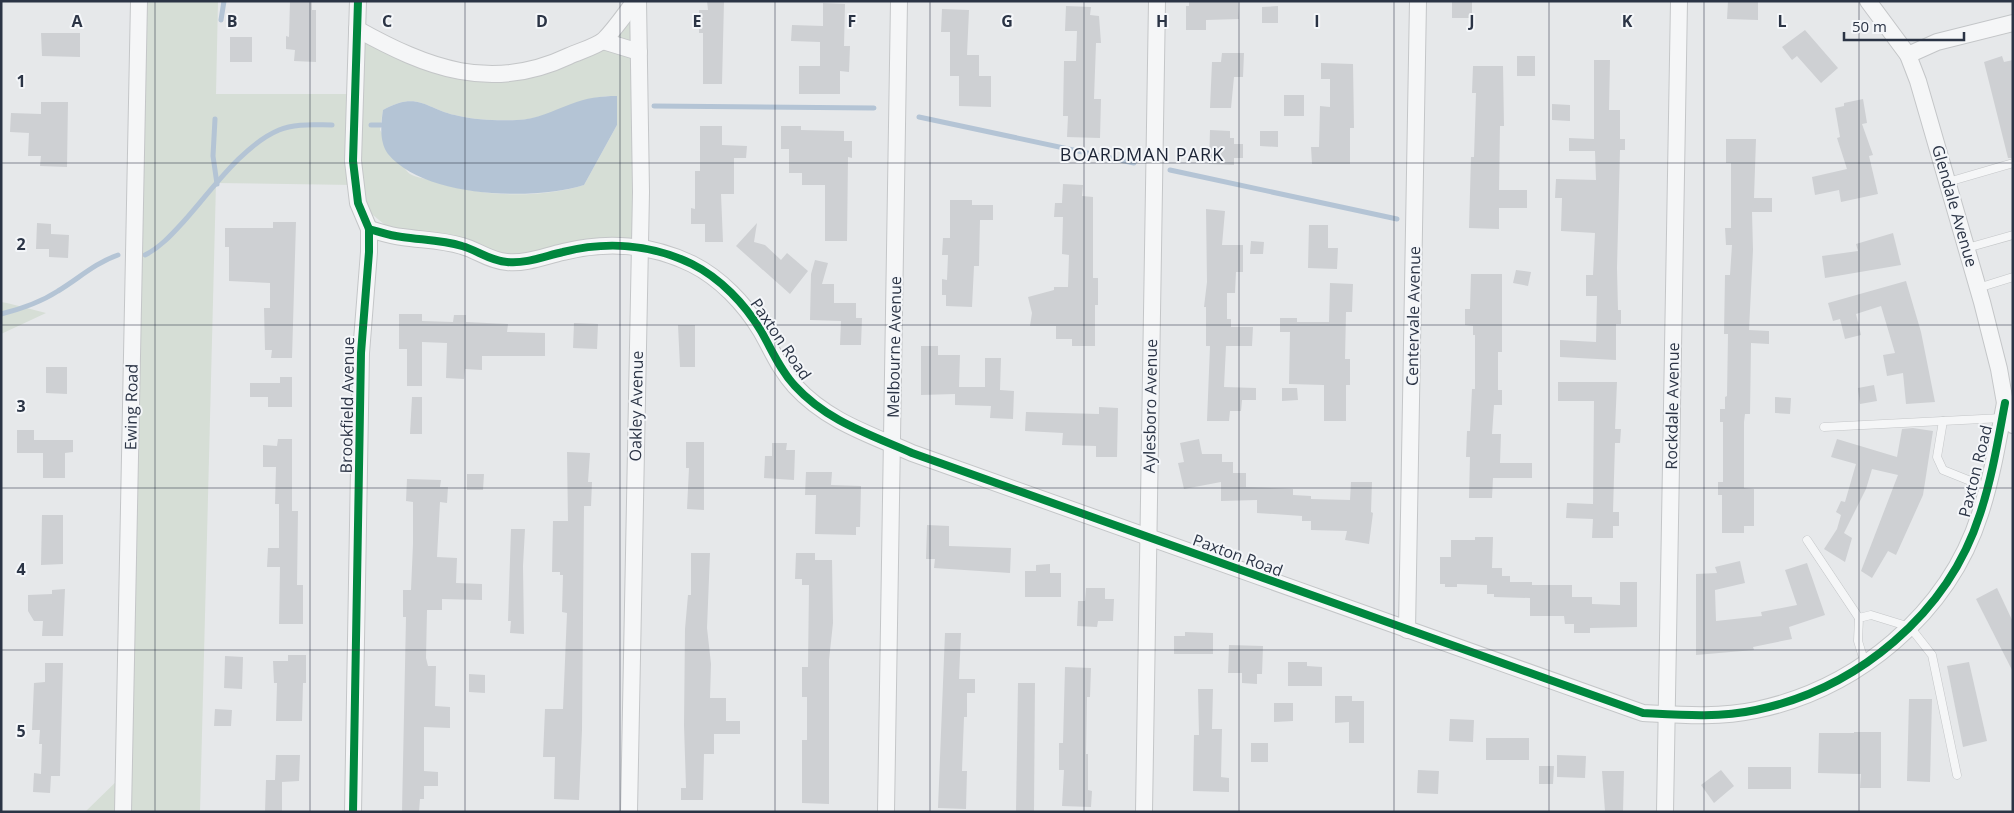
<svg xmlns="http://www.w3.org/2000/svg" width="2014" height="813" viewBox="0 0 2014 813" font-family="'Open Sans',sans-serif">
	<style>
		.green { fill: #d6ded6; fill-rule: evenodd }
		.water { fill: #b4c4d5 }
		.lines { fill: none; stroke-linecap: round; stroke-linejoin: round }
		.stream { stroke: #b4c4d5; stroke-width: 5 }
		.building { fill: #ced0d3 }
		.service-casing { stroke: #c4c6c8; stroke-width: 9 }
		.minor-casing { stroke: #c4c6c8; stroke-width: 18 }
		.service { stroke: #f5f6f7; stroke-width: 8 }
		.minor { stroke: #f5f6f7; stroke-width: 16 }
		.cycleway-casing { stroke: #f4f6f9; stroke-width: 11 }
		.cycleway { stroke: #00873e; stroke-width: 8 }
		.grid { fill: none; stroke: #2b3445; stroke-width: 1; stroke-opacity: 0.55 }
		.labels { text-anchor: middle; stroke-width: 4; stroke-linejoin: round; paint-order: stroke }
		.street-label { font-size: 16px; fill: #2b3445; stroke: #f4f6f9 }
		.neighbourhood-label { font-size: 18px; letter-spacing: 1px; fill: #1d2536; stroke: #f4f6f9 }
		.grid-label { font-size: 16px; text-anchor: middle; font-weight: bold; fill: #2b3445; stroke: #f4f6f9; stroke-width: 4; stroke-linejoin: round; paint-order: stroke }
	</style>
	<rect width="100%" height="100%" fill="#e6e8ea"/>
	<g class="green">
		<path d="M139 1H218L216 94H354L357 29 398 52 495 74 603 41 635 1 639 248 524 262 400 237 358 203 354 185 216 183 200 812H85L124 774ZM617 96V125L584 185C536 200 476 196 429 180 423 178 415 177 410 174 403 169 386 139 380 130L383 110C419 90 426 110 459 116 476 120 499 121 517 120 552 119 581 94 617 96Z"/>
		<path d="M1 302 7 303 46 313 1 334Z"/>
	</g>
	<path class="water" d="M617 96V125L584 185C534 201 424 198 388 154 379 142 381 124 383 110 419 90 426 110 459 116 476 120 499 121 517 120 536 120 554 110 571 104 586 98 601 96 617 96Z"/>
	<g class="lines">
		<g class="stream">
			<path d="M221 20 224 1"/>
			<path d="M654 106 874 108"/>
			<path d="M919 117 1134 163"/>
			<path d="M215 119 213 156 217 184"/>
			<path d="M371 125H381"/>
			<path d="M1170 170 1397 219"/>
			<path d="M145 255C161 247 173 233 185 220 211 191 243 145 279 130 295 123 315 125 332 125"/>
			<path d="M1 314C21 309 41 302 58 291 78 279 95 263 118 255"/>
		</g>
	</g>
	<g class="building">
		<path d="M290 1H312V10H316V62L294 61 295 50 286 49V36L289 37Z"/>
		<path d="M707 1H724L722 84H703V33H699V10H708Z"/>
		<path d="M1189 1 1238 2 1239 19 1206 20V30H1186V6H1189Z"/>
		<rect x="1452" y="1" width="20" height="17"/>
		<path d="M1728 1H1758V20L1727 19Z"/>
		<path d="M823 3 845 4 844 46H850L849 72 840 71V94H799V66H820V42L791 41 792 25 823 26Z"/>
		<path d="M1066 6 1091 7 1090 15 1099 16 1101 43H1096L1094 99H1101L1100 138 1067 137 1068 116H1063L1064 61H1076L1077 31H1065Z"/>
		<path d="M1278 6V23H1262V7Z"/>
		<path d="M942 9 969 10 967 55H979V76H991V107L959 106V76H950V32H941Z"/>
		<path d="M1805 30 1838 68 1821 83 1797 56 1792 60 1782 47Z"/>
		<path d="M41 33H80V57L42 56Z"/>
		<rect x="230" y="37" width="22" height="25"/>
		<path d="M1222 53H1244L1243 77H1234L1231 108H1210L1212 62H1221Z"/>
		<rect x="1517" y="56" width="18" height="20"/>
		<path d="M2002 56 2004 62 2013 60V158H2008L1984 62Z"/>
		<path d="M1594 60H1610L1609 110H1620V139H1625V150H1620L1617 268 1618 310H1621V324H1616V360L1560 357V340L1596 342 1597 296H1586V275H1593L1595 233 1561 231 1562 198H1555L1556 179 1596 180 1595 151H1569V138L1594 139Z"/>
		<path d="M1321 63 1353 64 1354 128H1350V164H1312L1311 147H1319L1320 106 1330 107V79H1321Z"/>
		<path d="M1473 66H1503L1504 126H1500L1499 190H1527V208H1499V229L1469 228 1471 157H1474L1476 93H1472Z"/>
		<rect x="1284" y="95" width="20" height="21"/>
		<path d="M1863 99 1867 123 1862 124 1873 155 1869 156 1878 194 1841 202 1839 190 1815 195 1812 177 1847 169 1837 138 1840 137 1835 108 1844 106V103Z"/>
		<path d="M41 102H68L67 167 40 166 41 156H28L29 133 10 132 11 113 41 114Z"/>
		<path d="M1552 104 1570 105V121L1552 120Z"/>
		<path d="M700 126H722V145L747 146 746 158H734V194H721L723 242H705V224H691V208L695 209V171H700Z"/>
		<path d="M781 126H801V130L844 131V141H852V158L848 157 847 241H825V185H802V173H789V149H781Z"/>
		<path d="M1210 130 1230 131V138H1234V144H1243V158H1234V165L1209 164Z"/>
		<path d="M1260 131H1278V147L1260 146Z"/>
		<path d="M1726 139H1756L1754 198H1772V212H1752L1753 250 1749 330 1769 331V344L1751 343 1750 414H1745L1744 422V488L1754 489V526H1744V533H1722V495H1718V482H1723V422H1720V409H1725V397L1727 396 1728 334H1724L1725 275H1730L1732 245H1726L1725 228H1731V163H1726Z"/>
		<path d="M1063 184 1083 185 1082 196 1093 197V278H1098V305H1095V346H1072V339H1056V326H1030L1032 313 1028 297 1054 290V287H1068L1069 255 1062 254 1063 217H1054L1055 203H1062Z"/>
		<path d="M950 200H972V205H993V220H980L979 266H974L972 307 946 306V295H942V279L947 280 948 255H942L943 238H950Z"/>
		<path d="M1206 209 1225 211 1222 245H1243V272H1236L1235 293H1227V319H1231V327H1253L1252 346H1226L1224 387 1256 388V400H1242L1241 411H1230L1229 421H1207L1210 346H1206V307H1204L1207 282Z"/>
		<path d="M273 222H296L292 358H271L272 350H265L264 308H270V283L229 281V247H225V228H273Z"/>
		<path d="M37 223 51 224V234L69 235 68 258 49 257V249H36Z"/>
		<path d="M757 223 754 242 765 245 781 260 787 253 808 271 790 294 736 246Z"/>
		<path d="M1309 225H1328V248H1338L1337 269 1308 268Z"/>
		<path d="M1893 233 1901 265 1825 278 1822 256 1858 251 1856 244Z"/>
		<path d="M1251 241 1264 242 1263 254H1250Z"/>
		<path d="M815 260 828 263 822 284H834V303H856V318H862L861 345H840L841 321 810 320 811 274Z"/>
		<path d="M1516 270 1531 272 1528 286 1513 283Z"/>
		<path d="M1471 274H1502V352H1498V390H1502V405H1494L1492 434H1501L1500 463H1532V478H1493L1492 498H1469L1470 457H1466L1467 431H1470L1472 389H1475V335H1473V326L1465 325V309H1470Z"/>
		<path d="M1906 281 1921 332 1935 402 1906 404 1903 373 1887 376 1883 355 1895 353 1881 306 1856 314 1861 335 1845 339 1840 319 1833 321 1828 303Z"/>
		<path d="M1330 283 1353 284 1352 312H1346L1345 359H1350V385H1346V421H1324V385L1289 384 1290 332H1280V318H1297V322H1329Z"/>
		<path d="M399 314H422V321L453 322 454 315H466V322L508 324 507 332 545 333V356H482V370L465 369 464 379 446 378 447 343 422 342V386H407V349H399Z"/>
		<path d="M574 323 598 324 597 349 573 348Z"/>
		<path d="M678 325H695V367H680Z"/>
		<path d="M921 346H938V355H960L959 387H985V358H1001L1000 390 1014 391 1013 419 990 418 991 406 955 405V394L921 395Z"/>
		<path d="M46 367H67V394L46 393Z"/>
		<path d="M280 377H292V407H268V397H250V383H280Z"/>
		<path d="M1558 382H1617L1615 429H1621L1620 443H1615L1613 512H1619V526H1613V538H1592L1593 519 1566 518 1567 503 1593 504 1594 401H1558Z"/>
		<path d="M1874 385 1877 401 1860 404 1858 388Z"/>
		<path d="M1282 388H1297L1298 400 1282 401Z"/>
		<path d="M412 397H422V434H410Z"/>
		<path d="M1775 397 1791 398 1790 414 1775 413Z"/>
		<path d="M1099 407 1118 408 1117 457H1096V446L1062 445 1063 433 1025 431 1026 412 1099 414Z"/>
		<path d="M1913 428 1933 431 1923 495 1896 555 1888 551 1872 578 1861 571 1898 475 1872 469 1866 489 1844 533 1852 538 1845 562 1824 549 1837 529 1841 515 1836 512 1841 501 1845 502 1856 464 1831 457 1837 439 1897 457 1902 429Z"/>
		<path d="M17 430H34V440H73V452L65 453V478H43V453H17Z"/>
		<path d="M278 439H292V511H298L297 585H303V624H279L280 567H267L268 548H279V504H275L276 467H263V445L277 446Z"/>
		<path d="M1199 439 1202 454H1222V462H1233V473H1246V487L1293 489V495L1311 496V499L1350 500 1351 482H1372L1371 512 1373 513 1369 544 1345 540 1347 531 1311 530V521H1302V516L1257 513V500L1221 501V482L1184 489 1178 463 1184 462 1180 443Z"/>
		<path d="M686 442H704V510L687 509 689 468H686Z"/>
		<path d="M772 443H787L786 450H795L794 480 764 478 765 456H772Z"/>
		<path d="M567 452 590 453 588 482H592L591 506H584L582 730 579 800 554 799 555 757H543L545 709H563L567 613 562 612 563 575H560V572H552L553 521H568Z"/>
		<path d="M806 472H832L831 485 861 486 860 527H856V535L815 534 816 495H805Z"/>
		<path d="M467 474H484L483 490H467Z"/>
		<path d="M407 479 441 480 440 487H448L447 503 440 502 437 557 457 558 456 583 482 584V600L442 599V610H427L426 658 428 666H436L435 706 450 707V728L424 727V771L438 772V786H424V799H420L419 812H402L406 617H403V590H411L413 544V502L406 501Z"/>
		<path d="M42 515H63V564L41 565Z"/>
		<path d="M927 525 949 526V546L1011 548 1010 573 934 568 935 559H926Z"/>
		<path d="M511 529H525L523 566 524 634 510 633 511 621H508Z"/>
		<path d="M1475 537H1493L1492 568H1502V576H1510V582H1532V585H1572V597H1592V604L1620 605V582H1637V627L1590 628V633H1574V624H1565L1564 616H1530V598L1494 597V594H1487V585L1457 584V587H1445V584H1440V557H1451V540H1475Z"/>
		<path d="M691 553H710L707 628 711 664 710 698H726V721H740V734H714V754H704L703 800H681V788H686L684 725 685 629 688 595H691Z"/>
		<path d="M796 553H815V560H832L833 623 829 660V804L802 803V740H807V697H802V667H808L809 585H802V579H795Z"/>
		<path d="M1740 561 1745 583 1715 590 1716 621 1762 616 1761 612 1797 605 1785 570 1807 563 1825 615 1789 627 1792 639 1753 647 1754 650 1696 655V574L1717 573 1715 567Z"/>
		<path d="M1050 564V573H1061V597H1025V571H1036V565Z"/>
		<path d="M1086 588H1105V599H1114L1113 621H1098L1097 627 1077 626 1078 601H1085Z"/>
		<path d="M1997 588 2013 622V672L1976 599Z"/>
		<path d="M65 589 63 636H42L43 621H34L28 611V595L52 594V590Z"/>
		<path d="M1185 632 1213 633V654H1174V636H1185Z"/>
		<path d="M945 633H961L959 679H975V693H967V717H964L962 771H967L966 809 938 808Z"/>
		<path d="M1229 645 1263 646 1262 674H1257V684L1242 683V673H1228Z"/>
		<path d="M288 655H306V683H303L302 721H276L277 683H274L273 661H288Z"/>
		<path d="M225 656 243 657 242 689 224 688Z"/>
		<path d="M1288 662H1307V666L1322 667V686H1288Z"/>
		<path d="M1969 662 1987 741 1963 747 1947 666Z"/>
		<path d="M45 663H63L60 776H51L50 793 33 792 34 773 41 774 42 744H39L40 730H32L34 683 45 682Z"/>
		<path d="M1065 667 1091 668 1090 697H1087L1086 754H1088V790L1092 791 1091 807 1062 806 1064 770H1059V743H1063Z"/>
		<path d="M469 674 485 675V693L469 692Z"/>
		<path d="M1018 683H1035L1034 811H1016Z"/>
		<path d="M1198 689H1213L1212 729H1222L1221 777 1229 778V792L1193 791 1194 735H1199Z"/>
		<path d="M1335 696H1352V701H1364V743H1349V722L1335 723Z"/>
		<path d="M1909 699H1932L1930 782 1907 781Z"/>
		<path d="M1274 703H1293V721L1274 722Z"/>
		<path d="M215 709 232 710 231 726H214Z"/>
		<path d="M1450 719 1474 720 1473 742 1449 741Z"/>
		<path d="M1854 732H1881V788H1860L1861 774 1818 773 1819 733H1854Z"/>
		<rect x="1486" y="738" width="43" height="22"/>
		<rect x="1251" y="743" width="17" height="19"/>
		<path d="M276 755H300L299 781 282 782V812H265L266 780H275Z"/>
		<path d="M1557 755 1586 756 1585 778 1557 777Z"/>
		<path d="M1539 766H1554L1553 784H1539Z"/>
		<rect x="1748" y="767" width="43" height="22"/>
		<path d="M1418 770 1439 771 1438 794 1417 793Z"/>
		<path d="M1721 770 1734 786 1714 803 1701 785Z"/>
		<path d="M1602 771H1624L1623 812 1605 811Z"/>
	</g>
	<g class="lines">
		<defs>
			<g id="service">
				<path d="M1948 182 2013 163"/>
				<path d="M1967 248 2013 235"/>
				<path d="M1978 288 2013 277"/>
				<path d="M1943 421 1937 457 1943 470 1988 488"/>
				<path d="M1824 427 2002 418"/>
				<path d="M1807 540 1859 618"/>
				<path d="M1865 664 1858 641 1859 618 1871 615 1910 627 1932 655 1957 775"/>
			</g>
			<g id="minor">
				<path d="M1868 1 1908 55 1918 81 1982 302 1999 369 2005 403 2013 425"/>
				<path d="M357 29C427 68 491 93 569 56 580 51 595 47 604 40 615 29 625 14 635 1"/>
				<path d="M603 41 639 52"/>
				<path d="M1908 55 1937 42 2013 23"/>
				<path d="M369 229C380 232 391 236 402 237 422 240 442 240 462 246 477 250 490 261 507 262 526 264 545 256 563 252 606 241 651 244 692 264 720 278 745 304 761 331 772 350 780 370 795 386 827 421 869 434 912 453L1643 713C1681 715 1719 718 1756 710 1857 689 1948 614 1980 514 1992 478 1998 440 2005 403"/>
				<path d="M1407 630 1418 1"/>
				<path d="M123 812 139 1"/>
				<path d="M353 812 361 353 369 252V229L358 203 353 161 358 1"/>
				<path d="M629 812 641 192 638 1"/>
				<path d="M886 812 899 1"/>
				<path d="M1144 812 1157 1"/>
				<path d="M1665 812 1679 1"/>
			</g>
		</defs>
		<use href="#service" class="service-casing"/>
		<use href="#minor" class="minor-casing"/>
		<use href="#service" class="service"/>
		<use href="#minor" class="minor"/>
		<defs>
			<g id="cycleway">
				<path d="M369 229C380 232 391 236 402 237 422 240 442 240 462 246 477 250 490 261 507 262 526 264 545 256 563 252 606 241 651 244 692 264 720 278 745 304 761 331 772 350 780 370 795 386 827 421 869 434 912 453L1643 713C1681 715 1719 718 1756 710 1857 689 1948 614 1980 514 1992 478 1998 440 2005 403"/>
				<path d="M353 812 361 353 369 252V229L358 203 353 161 358 1"/>
			</g>
		</defs>
		<use href="#cycleway" class="cycleway-casing"/>
		<use href="#cycleway" class="cycleway"/>
	</g>
	<path class="grid" d="M155 1V812M310 1V812M465 1V812M620 1V812M775 1V812M930 1V812M1084 1V812M1239 1V812M1394 1V812M1549 1V812M1704 1V812M1859 1V812M1 163H2013M1 325H2013M1 488H2013M1 650H2013"/>
	<g class="labels">
		<g class="street-label">
			<text transform="translate(1955 206) rotate(74)" y="6">Glendale Avenue</text>
			<text transform="translate(1413 316) rotate(-89)" y="6">Centervale Avenue</text>
			<text transform="translate(781 339) rotate(56)" y="6">Paxton Road</text>
			<text transform="translate(894 347) rotate(-89)" y="6">Melbourne Avenue</text>
			<text transform="translate(347 405) rotate(-89)" y="6">Brookfield Avenue</text>
			<text transform="translate(636 406) rotate(-89)" y="6">Oakley Avenue</text>
			<text transform="translate(1150 406) rotate(-89)" y="6">Aylesboro Avenue</text>
			<text transform="translate(1672 406) rotate(-89)" y="6">Rockdale Avenue</text>
			<text transform="translate(131 407) rotate(-89)" y="6">Ewing Road</text>
			<text transform="translate(1975 471) rotate(-76)" y="6">Paxton Road</text>
			<text transform="translate(1238 555) rotate(20)" y="6">Paxton Road</text>
		</g>
		<g class="neighbourhood-label">
			<text x="1142" y="161">BOARDMAN PARK</text>
		</g>
	</g>
	<g class="grid-label">
		<text x="77" y="27">A</text>
		<text x="232" y="27">B</text>
		<text x="387" y="27">C</text>
		<text x="542" y="27">D</text>
		<text x="697" y="27">E</text>
		<text x="852" y="27">F</text>
		<text x="1007" y="27">G</text>
		<text x="1162" y="27">H</text>
		<text x="1317" y="27">I</text>
		<text x="1472" y="27">J</text>
		<text x="1627" y="27">K</text>
		<text x="1782" y="27">L</text>
		<text x="21" y="87">1</text>
		<text x="21" y="250">2</text>
		<text x="21" y="412">3</text>
		<text x="21" y="575">4</text>
		<text x="21" y="737">5</text>
	</g>
	<rect width="2014" height="813" fill="none" stroke="#2b3445" stroke-width="5"/>
	<path d="M1844 32v8h120v-8" fill="none" stroke="#2b3445" stroke-width="2.5"/>
	<text x="1852" y="32" font-size="15" fill="#2b3445" stroke="#f4f6f9" stroke-width="4" paint-order="stroke">50 m</text>
</svg>
